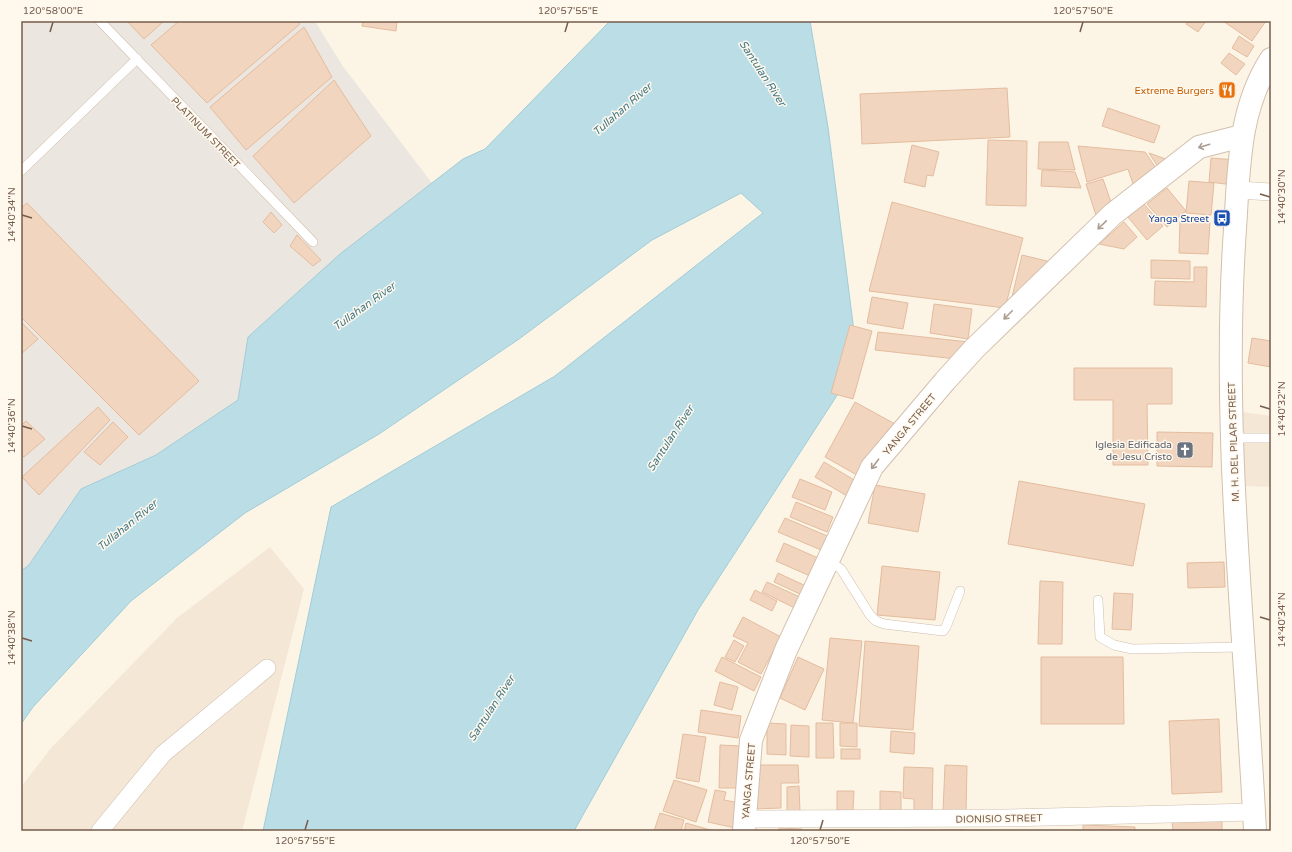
<svg xmlns="http://www.w3.org/2000/svg" width="1292" height="852" viewBox="0 0 1292 852" font-family="'Varela Round',sans-serif">
	<style>
		.residential { fill: #f4e7d5 }
		.industrial { fill: #ece6e0 }
		.water { fill: #bbdde6; stroke: #a1ccd7 }
		.building { fill: #f1d5be; stroke: #e4bc9e }
		.lines { fill: none; stroke-linecap: round; stroke-linejoin: round }
		.lane-casing { stroke: #cebdac; stroke-width: 10 }
		.street-casing { stroke: #cebdac; stroke-width: 18 }
		.secondary-casing { stroke: #d3bfad; stroke-width: 24 }
		.lane { stroke: #fff; stroke-width: 9 }
		.street { stroke: #fff; stroke-width: 17 }
		.secondary { stroke: #fff; stroke-width: 22 }
		.oneway { stroke: #ac9d93 }
		.ticks { fill: none; stroke: #755c4b; stroke-width: 1.5 }
		.labels { text-anchor: middle; stroke-width: 3; stroke-linejoin: round; paint-order: stroke }
		.food-label { font-size: 10px; fill: #c56008; stroke: #fff8ed; text-anchor: end }
		.street-label { font-size: 10px; fill: #755c4b; stroke: #fff8ed }
		.transit-label { font-size: 10px; fill: #164399; stroke: #fff8ed; text-anchor: end }
		.worship-label { font-size: 10px; fill: #5b616d; stroke: #fff8ed; text-anchor: end }
		.water-label { font-size: 11px; font-style: italic; fill: #457a89; stroke: #fff8ed }
		.neatline { fill: none; stroke: #755c4b; stroke-width: 1.5 }
		.ticks-label { font-size: 10px; text-anchor: middle; fill: #755c4b }
	</style>
	<rect width="100%" height="100%" fill="#fcf5e6"/>
	<g class="residential">
		<path d="M1243 412 1271 416V487L1244 486Z"/>
		<path d="M270 547 304 589 242 831H21V787L51 748 177 618Z"/>
	</g>
	<path class="industrial" d="M21 21H315L342 65 432 183 340 254 248 337 238 400 156 455 81 489 29 565 21 571Z"/>
	<path class="water" d="M610 21H810L828 127 858 363 698 610 574 831H263L331 507 555 376 763 213 741 193 652 240 519 339 379 434 245 513 131 601 33 707 21 724V571L29 565 81 489 156 455 238 400 248 337 340 254 463 159 485 149Z"/>
	<g class="building">
		<path d="M127 21H164L144 39Z"/>
		<path d="M179 21H298L300 24 207 103 151 45Z"/>
		<path d="M363 21H397L396 31 362 26Z"/>
		<path d="M1188 21H1206L1198 32 1186 24Z"/>
		<path d="M1223 21H1266L1252 41Z"/>
		<path d="M304 27 332 77 246 150 210 107Z"/>
		<path d="M1239 36 1254 46 1247 57 1232 48Z"/>
		<path d="M1229 53 1245 64 1236 75 1221 63Z"/>
		<path d="M334 80 371 136 294 203 253 156Z"/>
		<path d="M1007 88 1010 137 862 144 860 94Z"/>
		<path d="M1108 108 1160 126 1154 143 1102 126Z"/>
		<path d="M988 140 1027 141 1026 206 986 205Z"/>
		<path d="M1039 142H1068L1075 170 1038 169Z"/>
		<path d="M912 145 939 152 933 176 927 175 925 187 904 182Z"/>
		<path d="M1078 146 1145 152 1158 171 1135 190 1128 169 1087 182Z"/>
		<path d="M1149 153 1174 162 1160 170Z"/>
		<path d="M1211 158 1236 160 1234 185 1209 182Z"/>
		<path d="M1042 170 1075 172 1081 188 1041 186Z"/>
		<path d="M1103 179 1113 208 1098 222 1086 184Z"/>
		<path d="M1189 181 1214 183 1211 215 1186 213Z"/>
		<path d="M1167 188 1186 211 1167 227 1147 204Z"/>
		<path d="M892 202 1023 238 1005 308 869 291Z"/>
		<path d="M27 203 199 381 139 435 21 317V208Z"/>
		<path d="M1143 203 1163 226 1147 240 1127 216Z"/>
		<path d="M271 212 282 225 274 233 263 222Z"/>
		<path d="M1180 221 1210 222 1208 254 1179 253Z"/>
		<path d="M1124 222 1137 237 1124 249 1099 244Z"/>
		<path d="M297 235 321 260 313 266 290 246Z"/>
		<path d="M1022 255 1051 262 1011 301Z"/>
		<path d="M1151 260 1190 261V279L1151 278Z"/>
		<path d="M1194 267H1207L1206 307 1154 305 1155 281 1194 282Z"/>
		<path d="M872 297 908 303 903 329 867 323Z"/>
		<path d="M934 304 972 309 968 339 930 333Z"/>
		<path d="M21 322 38 339 21 354Z"/>
		<path d="M850 325 872 331 853 399 831 393Z"/>
		<path d="M878 332 978 343 956 359 875 350Z"/>
		<path d="M1252 338 1271 341V367L1248 363Z"/>
		<path d="M1074 368H1172V404H1147L1148 465H1113V400H1074Z"/>
		<path d="M855 402 895 424 864 479 825 457Z"/>
		<path d="M98 407 110 420 39 495 22 477Z"/>
		<path d="M26 421 45 439 24 457 21 454V426Z"/>
		<path d="M113 422 128 437 100 465 84 452Z"/>
		<path d="M1157 432 1213 433 1212 467 1157 466Z"/>
		<path d="M824 462 861 484 852 499 815 477Z"/>
		<path d="M800 479 832 492 825 510 792 497Z"/>
		<path d="M1019 481 1145 504 1133 566 1008 544Z"/>
		<path d="M875 485 925 494 918 532 868 523Z"/>
		<path d="M796 502 833 517 827 532 790 517Z"/>
		<path d="M785 518 832 538 826 552 778 532Z"/>
		<path d="M784 543 818 558 810 576 776 561Z"/>
		<path d="M1224 562 1225 587 1188 588 1187 563Z"/>
		<path d="M882 566 940 572 935 620 877 615Z"/>
		<path d="M778 573 806 586 802 595 774 582Z"/>
		<path d="M1040 581 1063 582 1062 644H1038Z"/>
		<path d="M767 582 802 598 797 609 762 592Z"/>
		<path d="M755 590 777 601 772 611 750 600Z"/>
		<path d="M1114 593 1133 594 1131 630 1112 629Z"/>
		<path d="M743 617 781 637 761 674 738 662 748 643 733 636Z"/>
		<path d="M830 638 862 641 853 723 822 720Z"/>
		<path d="M734 640 744 646 735 662 725 657Z"/>
		<path d="M865 641 919 646 913 730 859 726Z"/>
		<path d="M722 657 761 677 754 691 715 671Z"/>
		<path d="M798 657 824 669 805 710 780 698Z"/>
		<path d="M1041 657H1123L1124 724H1041Z"/>
		<path d="M720 682 738 687 732 710 714 705Z"/>
		<path d="M701 710 741 716 738 738 698 732Z"/>
		<path d="M1219 719 1222 792 1172 794 1169 721Z"/>
		<path d="M767 723 786 724V755L767 754Z"/>
		<path d="M816 723H833L834 758H816Z"/>
		<path d="M840 723H857V747L840 746Z"/>
		<path d="M791 725 809 726V757L790 756Z"/>
		<path d="M891 731 915 733 914 754 890 752Z"/>
		<path d="M683 734 706 737 699 782 676 778Z"/>
		<path d="M720 745 740 746 738 788H719Z"/>
		<rect x="841" y="749" width="19" height="10"/>
		<path d="M753 765H798L799 783H781V808L753 809Z"/>
		<path d="M945 765 967 766 966 813 943 811Z"/>
		<path d="M904 767 933 768 932 813 914 812V799L903 798Z"/>
		<path d="M674 780 707 790 696 822 663 811Z"/>
		<path d="M799 786 800 812H787V787Z"/>
		<path d="M715 790 726 792 724 800 740 803 735 828 708 822Z"/>
		<path d="M837 791H854L853 811 837 810Z"/>
		<path d="M880 791 901 792V812L880 811Z"/>
		<path d="M660 813 684 820 681 831H654Z"/>
		<path d="M1222 821V831H1173L1172 822Z"/>
		<path d="M686 823 714 831H684Z"/>
		<path d="M1083 825 1135 827V831H1083Z"/>
		<path d="M779 828 802 829V831H779Z"/>
		<path d="M939 830H965V831H938Z"/>
	</g>
	<g class="lines">
		<defs>
			<g id="lane">
				<path d="M100 21 313 242"/>
				<path d="M21 171 137 59"/>
				<path d="M1232 438H1271"/>
				<path d="M828 561 841 569 870 615 876 621 884 624 943 631 946 627 960 591"/>
				<path d="M1098 600 1100 637 1114 645 1132 649 1244 647"/>
			</g>
			<g id="street">
				<path d="M1238 190 1271 192"/>
				<path d="M744 819 1005 818 1254 812"/>
				<path d="M100 831 163 754 267 668"/>
			</g>
			<g id="secondary">
				<path d="M744 831 751 740 786 650 872 467 945 381 974 349 1113 214 1199 147 1242 136"/>
				<path d="M1255 831C1245 630 1221 430 1235 229 1239 170 1238 110 1271 59"/>
			</g>
		</defs>
		<use href="#lane" class="lane-casing"/>
		<use href="#street" class="street-casing"/>
		<use href="#secondary" class="secondary-casing"/>
		<use href="#lane" class="lane"/>
		<use href="#street" class="street"/>
		<use href="#secondary" class="secondary"/>
	</g>
	<defs><path id="oneway-shaft" d="M-6 0H5M1.5-3L5.5 0L1.5 3" fill="none" stroke-width="1.6" stroke-linecap="round" stroke-linejoin="round"/></defs>
	<g class="oneway">
		<use href="#oneway-shaft" transform="translate(1204 146) rotate(163)"/>
		<use href="#oneway-shaft" transform="translate(1102 225) rotate(136)"/>
		<use href="#oneway-shaft" transform="translate(1008 315) rotate(135)"/>
		<use href="#oneway-shaft" transform="translate(875 464) rotate(127)"/>
	</g>
	<path class="ticks" d="M50 32 53 22M565 32 568 22M1080 32 1083 22M1260 194 1270 197M22 215 32 218M1260 406 1270 409M22 426 32 429M1260 617 1270 620M22 638 32 641M305 830 308 820M820 830 823 820"/>
	<defs>
		<symbol id="restaurant-square" viewBox="-11 -11 22 22"><rect x="-9" y="-9" width="18" height="18" rx="4" fill="#e8710a" stroke="#fff8ed"/><path d="M-5-6h1v4h1v-4h1v4h1v-4h1v5L-1.5 .5V6h-2V.5L-5-1ZM5-6V6H3V1.5H1.5Q1.5-4 5-6Z" fill="#fff"/></symbol>
		<symbol id="bus-square" viewBox="-11 -11 22 22"><rect x="-9" y="-9" width="18" height="18" rx="4" fill="#1a4fb4" stroke="#fff8ed"/><path d="M-5-6H5V4H4V6H2V4H-2V6H-4V4H-5ZM-3.5-4V0h7V-4ZM-3.5 1.2v1.5H-2V1.2ZM2 1.2v1.5H3.5V1.2Z" fill="#fff"/></symbol>
		<symbol id="church-square" viewBox="-11 -11 22 22"><rect x="-9" y="-9" width="18" height="18" rx="4" fill="#6b7280" stroke="#fff8ed"/><path d="M-1.2-6h2.4v3.5h3.3v2.4h-3.3V6h-2.4V-.1h-3.3v-2.4h3.3Z" fill="#fff"/></symbol>
	</defs>
	<g fill-rule="evenodd">
		<use href="#restaurant-square" x="1217" y="80" width="20" height="20"/>
		<use href="#bus-square" x="1212" y="208" width="20" height="20"/>
		<use href="#church-square" x="1175" y="440" width="20" height="20"/>
	</g>
	<g class="labels">
		<g class="food-label">
			<text x="1214" y="94">Extreme Burgers</text>
		</g>
		<g class="street-label">
			<text transform="translate(206 132) rotate(46)" y="4">PLATINUM STREET</text>
			<text transform="translate(909 424) rotate(-50)" y="4">YANGA STREET</text>
			<text transform="translate(1233 442) rotate(-92)" y="4">M. H. DEL PILAR STREET</text>
			<text transform="translate(748 781) rotate(-85)" y="4">YANGA STREET</text>
			<text transform="translate(999 818) rotate(-1)" y="4">DIONISIO STREET</text>
		</g>
		<g class="transit-label">
			<text x="1209" y="222">Yanga Street</text>
		</g>
		<g class="worship-label">
			<text x="1172" y="448">Iglesia Edificada<tspan x="1172" dy="12">de Jesu Cristo</tspan></text>
		</g>
		<g class="water-label">
			<text transform="translate(763 73) rotate(57)" y="4">Santulan River</text>
			<text transform="translate(622 109) rotate(-41)" y="4">Tullahan River</text>
			<text transform="translate(364 306) rotate(-36)" y="4">Tullahan River</text>
			<text transform="translate(670 438) rotate(-57)" y="4">Santulan River</text>
			<text transform="translate(127 525) rotate(-39)" y="4">Tullahan River</text>
			<text transform="translate(491 708) rotate(-57)" y="4">Santulan River</text>
		</g>
	</g>
	<rect width="1292" height="852" fill="none" stroke="#fff8ed" stroke-width="44"/>
	<rect x="22" y="22" width="1248" height="808" class="neatline"/>
	<g class="ticks-label">
		<text x="53" y="14">120°58'00"E</text>
		<text x="568" y="14">120°57'55"E</text>
		<text x="1083" y="14">120°57'50"E</text>
		<text transform="translate(1281 197) rotate(-90)" y="4">14°40'30"N</text>
		<text transform="translate(11 215) rotate(-90)" y="4">14°40'34"N</text>
		<text transform="translate(1281 409) rotate(-90)" y="4">14°40'32"N</text>
		<text transform="translate(11 426) rotate(-90)" y="4">14°40'36"N</text>
		<text transform="translate(1281 620) rotate(-90)" y="4">14°40'34"N</text>
		<text transform="translate(11 638) rotate(-90)" y="4">14°40'38"N</text>
		<text x="305" y="844">120°57'55"E</text>
		<text x="820" y="844">120°57'50"E</text>
	</g>
</svg>
